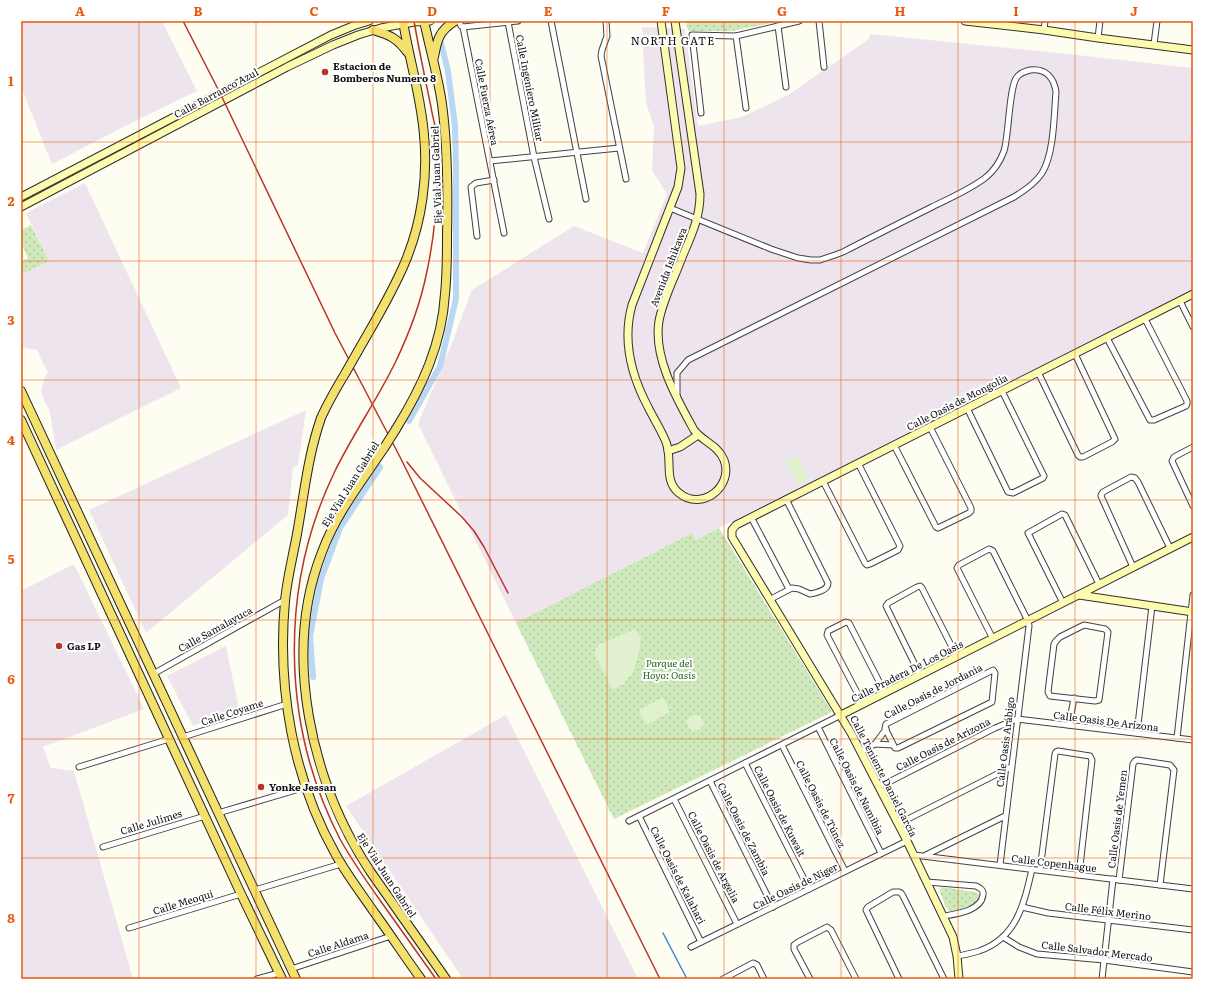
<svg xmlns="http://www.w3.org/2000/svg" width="1214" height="1000" viewBox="0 0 1214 1000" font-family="Literata,serif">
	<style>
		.industrial { fill: #ede4ed }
		.grass { fill: url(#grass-dots) }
		.pitch { fill: #e1f0ce }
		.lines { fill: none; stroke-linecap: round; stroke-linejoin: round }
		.stream { stroke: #4286c9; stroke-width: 1.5 }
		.canal { stroke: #b8d8f4; stroke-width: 6 }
		.street-casing { stroke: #424242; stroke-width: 7 }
		.secondary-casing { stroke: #313131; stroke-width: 9 }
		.primary-casing { stroke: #202020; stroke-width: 10 }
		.street { stroke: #fff; stroke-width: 5 }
		.secondary { stroke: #fcfbaf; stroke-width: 7 }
		.primary { stroke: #f3e06d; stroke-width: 8 }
		.rail { stroke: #bb332b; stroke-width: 1.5 }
		.primary-bridge-casing { stroke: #202020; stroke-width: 10; stroke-linecap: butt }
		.primary-bridge { stroke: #f3e06d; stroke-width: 8 }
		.grid { fill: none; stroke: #e8590c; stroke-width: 1; stroke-opacity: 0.55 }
		.poi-dot { fill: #bb332b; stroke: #fff; stroke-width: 1.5 }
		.labels { text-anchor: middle; stroke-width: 4; stroke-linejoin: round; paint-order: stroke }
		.poi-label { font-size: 10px; font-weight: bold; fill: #0f0f0f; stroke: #fff; text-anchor: start }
		.street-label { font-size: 10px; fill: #0f0f0f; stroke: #fff }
		.park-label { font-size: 10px; font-style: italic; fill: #286521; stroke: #fff }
		.neighbourhood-label { font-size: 11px; letter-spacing: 1px; fill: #0f0f0f; stroke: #fff }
		.neatline { fill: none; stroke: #e8590c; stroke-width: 1.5 }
		.grid-label { font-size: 13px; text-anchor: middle; font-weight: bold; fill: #e8590c }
	</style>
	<defs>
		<pattern id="grass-dots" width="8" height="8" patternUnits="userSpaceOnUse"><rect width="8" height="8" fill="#cfe8bc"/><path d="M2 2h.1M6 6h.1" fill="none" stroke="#b1c6a0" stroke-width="1.8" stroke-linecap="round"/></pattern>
	</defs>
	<rect width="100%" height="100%" fill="#fefdf2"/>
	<g class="industrial">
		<path d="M21 21H162L197 91 135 121 52 164 21 87Z"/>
		<path d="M642 27 685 29 698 126 742 117 788 95 869 39 870 34 1068 54 1193 68V289L695 540 692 533 516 623 418 424 452 343 472 290 574 226 643 253 667 194 652 170 654 127 646 103Z"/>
		<path d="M85 183 181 388 56 450 50 412 44 400 41 391 45 377 48 373 37 350 21 347V275L49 261 26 213Z"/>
		<path d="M306 410 298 465 293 468 288 515 146 633 89 510Z"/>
		<path d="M74 564 144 709 43 747 51 768 74 771 133 979H21V591Z"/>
		<path d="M226 646 239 710 193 726 167 676Z"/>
		<path d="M506 715 638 979H463L346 806Z"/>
	</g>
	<g class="grass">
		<path d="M688 21H782L732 31H689L686 26Z"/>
		<path d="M31 225 49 261 21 275V262L28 258 21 243V230Z"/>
		<path d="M719 528 832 712 614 819 516 623 692 533 696 540Z"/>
		<path d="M941 887 976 892 980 895C979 896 977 900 977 901 972 907 953 916 948 909 944 904 942 896 939 891Z"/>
	</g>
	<g class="pitch">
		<path d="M797 455 809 479 797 485 785 461Z"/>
		<path d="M635 629 641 637 640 648 633 673 623 684 613 690 594 653 598 645Z"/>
		<path d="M663 697 670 712 646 725 639 710Z"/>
		<path d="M700 715 704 723 699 730 691 731 686 721 691 716Z"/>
	</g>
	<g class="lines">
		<path class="stream" d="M663 933 687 979"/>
		<g class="canal">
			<path d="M409 421 440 366 456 299V166L455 126 448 71 441 43"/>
			<path d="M313 677 310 636 321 579 340 528 380 467"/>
		</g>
		<defs>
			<g id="street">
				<path d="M459 21 461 26 463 27 504 233"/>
				<path d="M551 21 586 199"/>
				<path d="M606 21 607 36 602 50 601 56 626 179"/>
				<path d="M819 21 824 67"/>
				<path d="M508 22 534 157 549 219"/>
				<path d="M778 26 786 87"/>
				<path d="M463 27 518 21"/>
				<path d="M1044 30 1045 21"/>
				<path d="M736 36 746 108"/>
				<path d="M1098 38 1100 21"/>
				<path d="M1154 44 1157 21"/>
				<path d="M701 113 692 35 736 36 799 21"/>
				<path d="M490 161 619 148"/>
				<path d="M670 208 771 249 798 258 811 260H820L835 255 843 252C872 237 902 222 932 207 950 198 969 190 985 178 994 171 1000 162 1004 151 1009 135 1009 86 1017 77 1020 73 1026 71 1030 70 1046 68 1054 78 1056 92 1054 116 1054 154 1042 173 1035 184 1024 191 1014 197L688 360 677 373V396"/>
				<path d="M477 236 471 187 476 183 494 180"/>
				<path d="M1180 301 1193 327"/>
				<path d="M1107 338 1150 420H1154L1186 406 1187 404V401L1145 319"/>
				<path d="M1038 372 1078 455 1080 457H1083L1112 442 1115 439 1075 354"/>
				<path d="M967 408 1008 492 1013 493 1043 478 1044 476 1002 391"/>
				<path d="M894 445 936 527 938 528 969 513 971 511V508L930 427"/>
				<path d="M1193 447 1174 457 1172 461 1193 506"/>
				<path d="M823 481 865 563 867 565 870 564 898 550 900 546 858 463"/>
				<path d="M751 517 789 589"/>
				<path d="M1133 567 1101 496V495L1103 492 1131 477 1135 478 1138 482 1170 548"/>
				<path d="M771 599 792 588 799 589 810 594C816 593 828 590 828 583L786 499"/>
				<path d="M1063 603 1028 533 1062 514 1065 515 1099 584"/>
				<path d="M1084 625 1105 629 1108 632 1099 700 1095 701 1050 696 1048 692 1054 644 1056 641 1060 637Z"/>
				<path d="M993 639 957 568 959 565 989 549 993 551 1028 621 1029 626 1000 865"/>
				<path d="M993 670 995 673 992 702 898 748H895L885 728 886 724Z"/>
				<path d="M153 674 285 600"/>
				<path d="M920 675 886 606 888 603 917 587 920 586 922 588 957 657"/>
				<path d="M863 704 827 635 828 631 846 622 849 623 885 693"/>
				<path d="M1069 725 1074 698"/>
				<path d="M818 727 881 853"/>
				<path d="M1137 733 1152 606"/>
				<path d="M183 737 287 704"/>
				<path d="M1177 738 1193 595"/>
				<path d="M875 744 893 745"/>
				<path d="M782 745 845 871"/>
				<path d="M861 751 875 744 886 729"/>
				<path d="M745 763 809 889"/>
				<path d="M79 767 169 739"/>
				<path d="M710 781 773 907"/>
				<path d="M879 787 995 728 1017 719 1193 740"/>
				<path d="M674 799 737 924"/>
				<path d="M218 813 306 787"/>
				<path d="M639 816 701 942"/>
				<path d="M629 821 841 715"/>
				<path d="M898 824 1011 767"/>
				<path d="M103 847 205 816"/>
				<path d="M914 855 1193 889"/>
				<path d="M926 855 1005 816"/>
				<path d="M1040 870 1055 754 1056 752 1058 751 1090 756 1092 760 1079 875"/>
				<path d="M1119 880 1133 764 1135 761 1137 760 1170 765 1174 770 1160 885"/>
				<path d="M927 882 976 886C980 888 984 890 983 895 981 911 956 914 944 916"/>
				<path d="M255 890 341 864"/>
				<path d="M1022 907 1048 913 1193 930"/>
				<path d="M129 928 241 894"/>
				<path d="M1003 937 1019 947 1037 954 1104 960 1193 972"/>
				<path d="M691 947 907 841"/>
				<path d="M957 956C964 955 972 953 979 951 1017 938 1024 904 1032 869"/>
				<path d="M291 969 391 936"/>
				<path d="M257 979 279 973"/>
				<path d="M723 979 753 963 757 965 764 979"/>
				<path d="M810 979 794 949V945L798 942 827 927 831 930 856 979"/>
				<path d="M899 979 866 910 868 907 893 892H899L901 893 903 896 944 979"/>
				<path d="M1102 979 1113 879"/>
			</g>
			<g id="secondary">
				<path d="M661 21 681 168 678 187 632 305C622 341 631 375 648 407 654 419 661 430 666 442 673 460 663 480 679 493 702 512 734 486 724 460 718 445 703 442 694 430 677 399 653 358 659 321 663 299 675 277 683 255 692 234 700 217 700 194L675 21"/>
				<path d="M965 21 1044 30 1098 38 1193 50"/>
				<path d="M21 197 331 35 353 26 369 21"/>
				<path d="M21 207 287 67 333 45 358 35 381 28 414 22 430 21"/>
				<path d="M668 451 680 447 698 435"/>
				<path d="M1079 595 1193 612"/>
				<path d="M841 715 1193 537"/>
				<path d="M959 979 957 956 953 937 907 841 851 733 732 537V530L736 525 1193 294"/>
			</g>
			<g id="primary">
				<path d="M373 30C390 35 397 38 408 53"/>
				<path d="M434 57C437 40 439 31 455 21"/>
				<path d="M358 351C375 321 393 292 406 260 422 221 428 176 424 135 421 96 409 59 403 21"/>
				<path d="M346 372C337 387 328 402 321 418 308 455 304 495 297 534 293 556 287 579 285 601 277 688 293 779 336 855 347 875 361 893 374 912 390 934 405 957 421 979"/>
				<path d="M21 391 296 979"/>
				<path d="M21 420 241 894 282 979"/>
				<path d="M396 429C422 387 442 344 445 294 447 275 447 256 447 237 448 192 448 148 442 104 438 76 430 49 424 21"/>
				<path d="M384 448C362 481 336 514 322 552 282 654 311 782 370 871L446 979"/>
			</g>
		</defs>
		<use href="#street" class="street-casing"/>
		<use href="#secondary" class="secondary-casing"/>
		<use href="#primary" class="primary-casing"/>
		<use href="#street" class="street"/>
		<use href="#secondary" class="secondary"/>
		<use href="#primary" class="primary"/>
		<g class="rail">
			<path d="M183 21 220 93 335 333 400 457 660 979"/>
			<path d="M414 21C419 50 425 78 431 107 433 120 438 134 438 147 439 156 438 165 438 173 437 205 434 239 427 271 421 302 409 334 395 363 377 400 353 434 335 471 279 586 281 725 340 839 352 861 367 882 382 903 400 928 418 954 436 979"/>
			<path d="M407 462 420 478 462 517 474 531 484 547 508 593"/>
		</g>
		<defs>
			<g id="primary-bridge">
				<path d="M346 372 358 351"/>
				<path d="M384 448 396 429"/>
			</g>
		</defs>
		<use href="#primary-bridge" class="primary-bridge-casing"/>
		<use href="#primary-bridge" class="primary-bridge"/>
	</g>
	<path class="grid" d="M139 21V979M256 21V979M373 21V979M490 21V979M607 21V979M724 21V979M841 21V979M958 21V979M1075 21V979M21 142H1193M21 261H1193M21 380H1193M21 500H1193M21 620H1193M21 739H1193M21 858H1193"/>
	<g class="poi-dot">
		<circle cx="325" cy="72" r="4"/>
		<circle cx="59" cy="646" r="4"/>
		<circle cx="261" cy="787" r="4"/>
	</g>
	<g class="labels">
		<g class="poi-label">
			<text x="333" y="70">Estacion de<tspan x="333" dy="12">Bomberos Numero 8</tspan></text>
			<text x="67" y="650">Gas LP</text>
			<text x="269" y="791">Yonke Jessan</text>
		</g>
		<g class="street-label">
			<text transform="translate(530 88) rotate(79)" y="4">Calle Ingeniero Militar</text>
			<text transform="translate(216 93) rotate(-28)" y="4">Calle Barranco Azul</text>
			<text transform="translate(487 102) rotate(79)" y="4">Calle Fuerza Aérea</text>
			<text transform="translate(436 175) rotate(-92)" y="4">Eje Vial Juan Gabriel</text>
			<text transform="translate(668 267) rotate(-69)" y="4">Avenida Ishikawa</text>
			<text transform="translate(957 402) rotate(-27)" y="4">Calle Oasis de Mongolia</text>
			<text transform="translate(350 484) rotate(-58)" y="4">Eje Vial Juan Gabriel</text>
			<text transform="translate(215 629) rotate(-29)" y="4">Calle Samalayuca</text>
			<text transform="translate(907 671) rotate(-27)" y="4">Calle Pradera De Los Oasis</text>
			<text transform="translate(933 691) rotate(-27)" y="4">Calle Oasis de Jordania</text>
			<text transform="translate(232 712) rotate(-18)" y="4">Calle Coyame</text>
			<text transform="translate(1106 721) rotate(7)" y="4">Calle Oasis De Arizona</text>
			<text transform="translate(1005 742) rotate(-83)" y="4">Calle Oasis Arábigo</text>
			<text transform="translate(943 744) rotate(-27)" y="4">Calle Oasis de Arizona</text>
			<text transform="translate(884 776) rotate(63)" y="4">Calle Teniente Daniel García</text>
			<text transform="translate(857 786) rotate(63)" y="4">Calle Oasis de Namibia</text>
			<text transform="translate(821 804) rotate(63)" y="4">Calle Oasis de Túnez</text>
			<text transform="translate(780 811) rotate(63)" y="4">Calle Oasis de Kuwait</text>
			<text transform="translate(1117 819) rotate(-83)" y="4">Calle Oasis de Yemen</text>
			<text transform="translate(151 822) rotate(-17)" y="4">Calle Julimes</text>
			<text transform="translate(744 829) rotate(63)" y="4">Calle Oasis de Zambia</text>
			<text transform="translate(714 857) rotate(63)" y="4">Calle Oasis de Argelia</text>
			<text transform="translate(1054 863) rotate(7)" y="4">Calle Copenhague</text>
			<text transform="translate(387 875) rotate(57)" y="4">Eje Vial Juan Gabriel</text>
			<text transform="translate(678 875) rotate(63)" y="4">Calle Oasis de Kalahari</text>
			<text transform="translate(795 886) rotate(-26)" y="4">Calle Oasis de Niger</text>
			<text transform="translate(183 902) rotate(-17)" y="4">Calle Meoqui</text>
			<text transform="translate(1108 911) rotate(7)" y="4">Calle Félix Merino</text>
			<text transform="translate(338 944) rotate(-18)" y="4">Calle Aldama</text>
			<text transform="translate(1097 951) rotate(7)" y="4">Calle Salvador Mercado</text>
		</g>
		<g class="park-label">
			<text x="669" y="667">Parque del<tspan x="669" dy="12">Hoyo: Oasis</tspan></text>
		</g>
		<g class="neighbourhood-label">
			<text x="673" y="45">NORTH GATE</text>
		</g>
	</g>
	<rect width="1214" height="1000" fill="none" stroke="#ffffff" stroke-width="44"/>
	<rect x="22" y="22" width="1170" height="956" class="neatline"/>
	<g class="grid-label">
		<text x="80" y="16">A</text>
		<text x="198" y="16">B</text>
		<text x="314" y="16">C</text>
		<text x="432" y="16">D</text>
		<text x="548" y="16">E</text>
		<text x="666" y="16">F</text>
		<text x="782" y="16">G</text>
		<text x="900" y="16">H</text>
		<text x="1016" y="16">I</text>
		<text x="1134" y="16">J</text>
		<text x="11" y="86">1</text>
		<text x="11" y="206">2</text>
		<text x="11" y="325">3</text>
		<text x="11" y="445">4</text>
		<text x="11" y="564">5</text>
		<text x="11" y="684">6</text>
		<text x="11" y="803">7</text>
		<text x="11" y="923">8</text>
	</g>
</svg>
